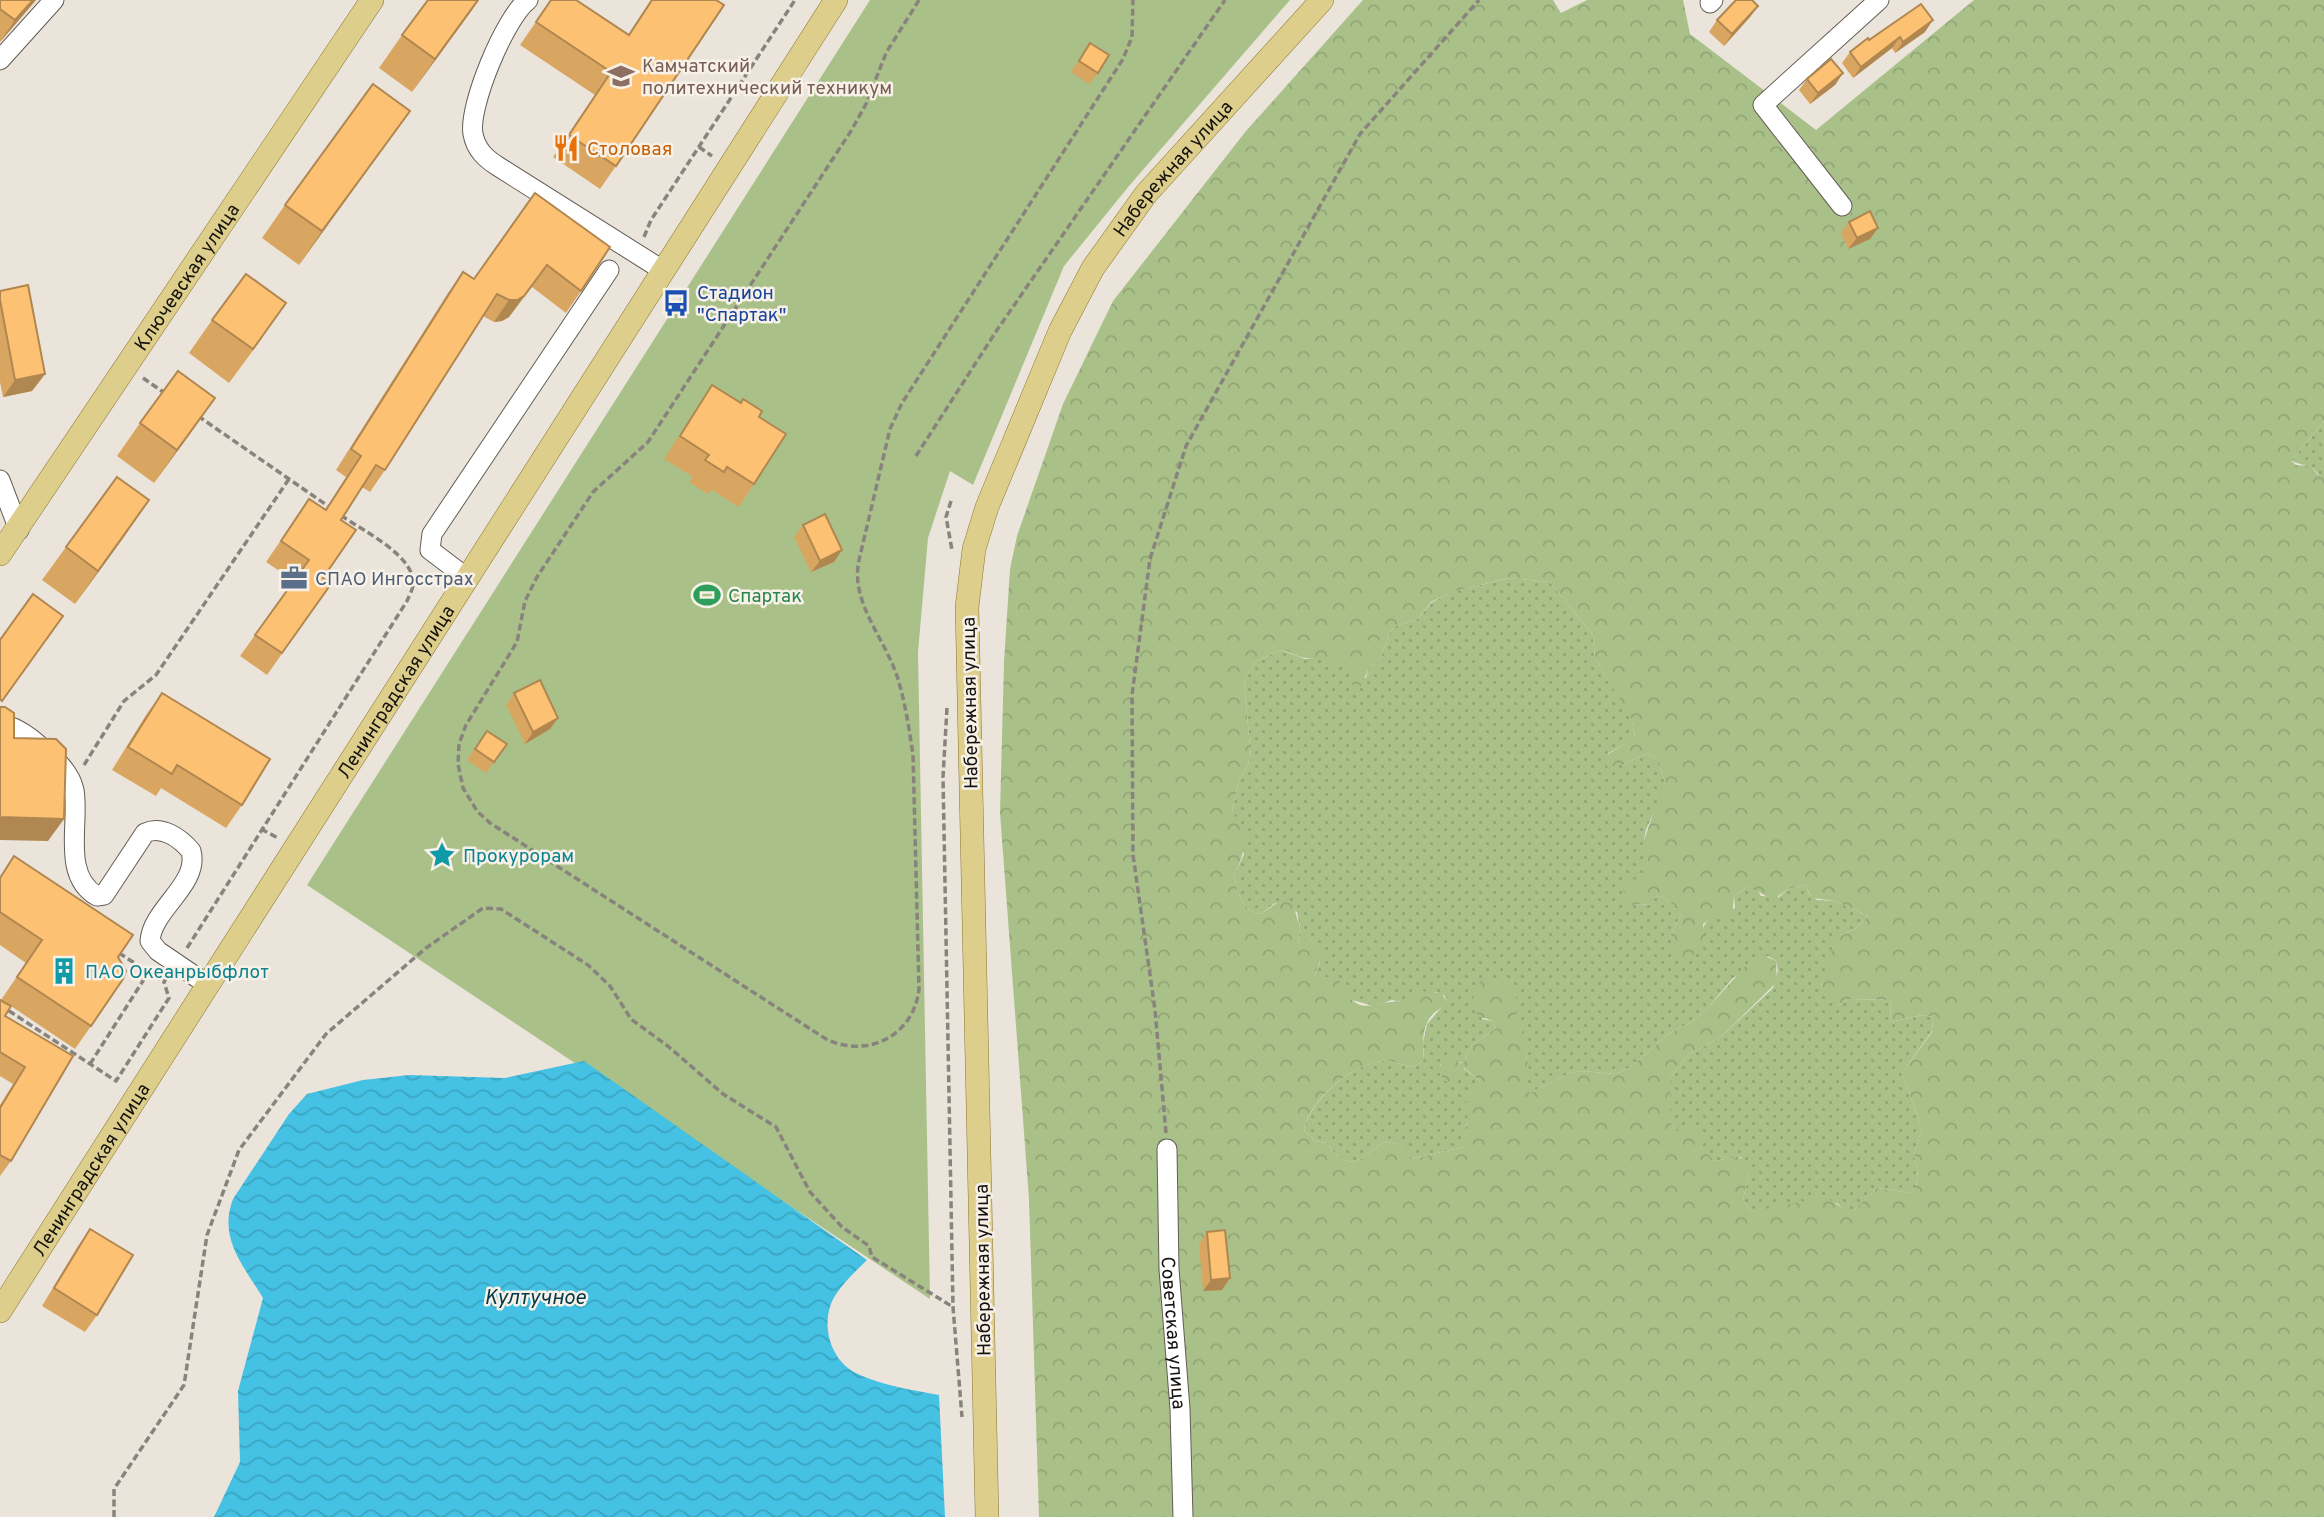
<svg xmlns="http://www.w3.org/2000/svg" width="2324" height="1517" viewBox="0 0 2324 1517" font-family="Overpass,sans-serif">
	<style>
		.grass { fill: url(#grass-dots) }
		.forest { fill: url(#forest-crowns); fill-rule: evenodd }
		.pitch { fill: #a9c189 }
		.water { fill: url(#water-waves) }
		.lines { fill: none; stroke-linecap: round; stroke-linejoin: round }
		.minor-casing { stroke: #625c54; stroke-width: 21 }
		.major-casing { stroke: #89772e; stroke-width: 24 }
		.path { stroke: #88837d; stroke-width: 3.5; stroke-dasharray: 7 3.5; stroke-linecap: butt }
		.minor { stroke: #fff; stroke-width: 19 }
		.major { stroke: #ddce8b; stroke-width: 23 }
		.wall { fill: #d9a662 }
		.shaded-wall { fill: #b08750 }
		.building { fill: #fcc172; stroke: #b08750; stroke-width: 2 }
		.labels { text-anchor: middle; stroke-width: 5; stroke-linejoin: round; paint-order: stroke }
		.education-label { font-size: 19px; fill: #785e54; stroke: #f8f1e8; text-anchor: start }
		.food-label { font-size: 19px; fill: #c56008; stroke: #f8f1e8; text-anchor: start }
		.street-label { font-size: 19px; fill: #15120f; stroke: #f8f1e8 }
		.transit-label { font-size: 19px; fill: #164399; stroke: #f8f1e8; text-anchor: start }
		.service-label { font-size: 19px; fill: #4e5e75; stroke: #f8f1e8; text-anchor: start }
		.leisure-label { font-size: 19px; fill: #27864d; stroke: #f8f1e8; text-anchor: start }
		.culture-label { font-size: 19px; fill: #0d838f; stroke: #f8f1e8; text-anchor: start }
		.water-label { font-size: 21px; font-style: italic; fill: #013b49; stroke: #f8f1e8 }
	</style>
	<defs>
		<pattern id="grass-dots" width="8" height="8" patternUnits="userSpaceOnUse" patternTransform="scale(1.75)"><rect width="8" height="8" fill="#a9c189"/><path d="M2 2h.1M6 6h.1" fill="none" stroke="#91a575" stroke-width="1.8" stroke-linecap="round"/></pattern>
		<pattern id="forest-crowns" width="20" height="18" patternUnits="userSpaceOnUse" patternTransform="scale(1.75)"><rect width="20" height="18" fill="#a9c189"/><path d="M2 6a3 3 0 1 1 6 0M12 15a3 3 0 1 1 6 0" fill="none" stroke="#91a575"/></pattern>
		<pattern id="water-waves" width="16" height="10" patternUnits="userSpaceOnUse" patternTransform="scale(1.75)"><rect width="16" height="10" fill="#44c1e3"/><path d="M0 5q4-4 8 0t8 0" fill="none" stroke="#3ba5c2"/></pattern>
	</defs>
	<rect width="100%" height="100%" fill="#ebe4db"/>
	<g class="grass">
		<path d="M2324 421V475L2320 476 2313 468 2291 461Z"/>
		<path d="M1510 578 1550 582 1593 635 1595 658 1631 716 1635 738 1607 754 1625 764 1647 753C1659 760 1662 772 1666 785L1646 830 1644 840 1648 862 1633 905 1651 904 1652 898 1660 896 1680 908 1681 915 1670 936 1672 941 1703 932C1704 915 1722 913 1735 908L1734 896 1748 886 1756 888 1761 896 1779 897 1788 889 1805 885 1810 895 1817 900 1835 901 1868 916 1855 929 1841 935 1821 986 1837 1006 1849 999 1890 1000 1891 1022 1923 1015 1933 1017 1932 1031 1902 1073 1922 1128 1914 1155 1918 1169 1916 1187 1910 1193 1877 1188 1853 1211H1846L1837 1203 1751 1212 1743 1200 1749 1173 1741 1157 1714 1161 1708 1158 1700 1146 1676 1131 1670 1121V1078L1688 1055 1722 1036 1773 988 1778 971 1776 961 1768 956 1733 978 1706 1010 1690 1023 1670 1033 1629 1068 1616 1074 1581 1071 1570 1073 1530 1093 1522 1081 1527 1058 1516 1017V999L1481 1019 1493 1021 1496 1028 1472 1045 1464 1062 1440 1064 1441 1076 1463 1068 1480 1081 1471 1120 1465 1126 1464 1147 1410 1159 1399 1144 1384 1142C1358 1159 1352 1176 1326 1143L1315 1141 1304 1130C1310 1100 1352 1064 1382 1061 1393 1060 1404 1066 1415 1067L1424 1059 1423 1043 1427 1024 1447 1001 1445 996 1436 992 1410 1004 1392 1000 1374 1006 1348 999 1338 978 1314 977 1320 962 1298 942 1300 928 1297 912 1275 903 1261 914C1242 912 1238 892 1234 876L1244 854 1232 812 1238 783 1251 758 1244 682 1256 661 1281 650 1305 659 1323 657 1347 668 1352 676 1366 678 1368 670 1381 657 1391 630 1396 626 1418 619 1431 603 1451 592Z"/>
	</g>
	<path class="forest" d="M1363 0H1553L1561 13 1587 0H1683L1690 34 1816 130 1974 0H2324V421L2291 461 2296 465 2311 466 2318 475H2324V1517H1039L1029 1199 1000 813 1004 662 1010 569 1017 536 1063 404 1113 301 1246 131ZM1509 578 1550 582 1593 635 1595 658 1631 717 1635 737 1607 755V767L1625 764 1647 753C1659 760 1662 772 1666 785L1660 794 1640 852 1648 862 1639 882 1630 877 1623 887 1625 900 1632 905 1651 904 1653 898 1660 896 1679 908 1681 915 1670 936 1673 947 1685 958 1693 956 1705 938 1703 924 1714 916H1732L1734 896 1748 886 1773 900 1788 889 1805 885 1812 898 1835 901 1868 916 1855 929 1835 938 1821 987 1827 998 1837 1006 1849 999 1890 1000 1891 1022 1922 1015 1933 1017 1932 1032 1902 1073 1922 1128 1914 1155 1918 1169 1916 1187 1910 1193 1877 1188 1853 1211C1842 1211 1835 1200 1823 1197L1751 1212 1743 1200 1749 1173 1745 1160 1738 1157 1714 1161 1700 1146 1699 1126 1692 1124 1676 1131 1670 1121V1078L1688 1055 1722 1036 1777 982 1776 961 1763 955 1749 962 1706 1010 1690 1023 1670 1033 1629 1068 1616 1074 1581 1071 1570 1073 1530 1093 1523 1081 1529 1071 1522 1031 1516 1017V993L1497 979 1481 980C1472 994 1471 1001 1478 1016L1493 1021 1496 1028 1472 1045 1464 1062 1459 1063 1452 1055 1442 1058 1439 1071 1444 1081C1456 1083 1458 1076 1464 1068L1480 1081 1462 1109 1470 1120 1461 1133 1464 1147 1411 1159 1399 1144 1384 1142C1358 1159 1352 1176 1326 1143L1315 1141 1304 1130C1309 1100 1352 1064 1383 1061 1393 1060 1404 1066 1415 1067L1424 1059C1422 1044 1422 1024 1434 1013 1440 1008 1444 1008 1447 1001L1441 993 1421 991 1410 1004C1379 992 1359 1029 1338 977H1314L1322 955 1314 939 1298 942 1300 928 1293 904 1281 900 1261 914C1242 912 1238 892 1234 876 1245 851 1251 834 1232 812L1238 783 1251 758 1244 682 1256 661 1281 650C1290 651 1298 658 1307 658 1328 660 1351 662 1353 687L1361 686 1368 670 1381 657 1391 630 1396 626 1418 619 1431 602 1452 592Z"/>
	<path class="pitch" d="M870 0H1290L1129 186 1064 266 973 485 950 471 928 538 918 652 930 1299 307 885Z"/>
	<path class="water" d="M584 1061 867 1260C855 1272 834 1291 830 1307 822 1333 834 1365 860 1375 884 1386 913 1390 939 1395L945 1517H214L240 1462 238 1391 263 1298C243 1265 218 1238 233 1199L289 1114 307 1094 363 1080 409 1075 505 1078Z"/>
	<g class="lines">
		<defs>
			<g id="minor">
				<path d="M528 0C505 17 468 107 473 134 476 150 486 159 499 167L664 271"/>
				<path d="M1710 3 1713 0"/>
				<path d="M0 60 54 0"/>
				<path d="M1842 206 1763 105 1879 0"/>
				<path d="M0 480 19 530"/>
				<path d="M467 578 430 550 432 534 609 270"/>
				<path d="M0 724C16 726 30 737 42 748 55 759 70 772 74 790 80 822 61 875 97 896L104 895 145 833C162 825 180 838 191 851 200 884 152 909 150 941L158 951 208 985"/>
				<path id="s1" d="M1167 1149 1169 1269 1180 1409 1183 1517"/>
			</g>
			<g id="major">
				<path id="s2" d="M0 554 372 0"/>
				<path id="s3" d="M0 1311 836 0"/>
				<path id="s4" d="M987 1517 967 607 974 549 987 507 1060 331 1093 268 1146 194 1322 0"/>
			</g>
		</defs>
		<use href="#minor" class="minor-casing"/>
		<use href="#major" class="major-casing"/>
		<g class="path">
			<path d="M919 0 886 53 866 104 851 131 648 442 593 492 537 577 525 601 517 642 466 725 459 744 458 764 463 788 477 811 490 823 826 1039C867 1059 914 1036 919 989L913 755C909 728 905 701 897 676 884 637 850 602 859 560L890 429 902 403 1123 59 1132 37 1133 0"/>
			<path d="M699 147 712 156"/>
			<path d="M644 237 651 220 795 0"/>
			<path d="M143 378 166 394"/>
			<path d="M198 416 328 506"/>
			<path d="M916 456 997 330 1225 0"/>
			<path d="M951 501 946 517 952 550"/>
			<path d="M947 708 943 777 953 1307 962 1417"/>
			<path d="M84 765 124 701 156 675 289 479"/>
			<path d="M261 829 278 838"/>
			<path d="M187 948 407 601C409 596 413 589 413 585 416 556 363 531 342 516"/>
			<path d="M119 953 164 982"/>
			<path d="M0 1005 116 1081 169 998 164 982 167 977"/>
			<path d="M90 1064 148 973"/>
			<path d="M1166 1133 1155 1010 1133 855 1132 695 1150 559 1186 446 1360 134 1479 0"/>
			<path d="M114 1517V1489L184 1385 207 1235 239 1150 326 1034 426 948 483 908 501 909 588 965 610 986 631 1019 669 1047 723 1094 776 1127 810 1192 842 1227 869 1246 872 1257 953 1307"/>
		</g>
		<use href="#minor" class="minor"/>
		<use href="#major" class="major"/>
	</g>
	<g class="wall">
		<path d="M0 0H36L0 42Z"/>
		<path d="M479 0 412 92 379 68 402 35Z"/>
		<path d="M551 0 628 35 651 0H716L616 166 600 189 553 157 595 95 520 45Z"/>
		<path d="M1758 6 1750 17 1724 46 1709 32 1717 20Z"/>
		<path d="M1925 32 1895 53 1892 48 1853 78 1842 63 1850 52 1869 40Z"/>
		<path d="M1090 43 1098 73 1089 84 1071 72Z"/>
		<path d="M1843 73 1835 85 1810 104 1799 90 1807 79Z"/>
		<path d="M386 144 299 265 262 238 285 205Z"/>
		<path d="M535 193 581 291 566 313 532 287 509 317 502 321 494 322 483 316 385 470 370 492 362 487 341 520 323 578 331 584 267 675 240 656 294 581 266 562 309 499 325 510 346 477 336 470 448 293 463 272 474 279Z"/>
		<path d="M1849 222 1878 228 1870 239 1848 249 1841 233Z"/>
		<path d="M0 291 45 374 32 391 3 397 0 382Z"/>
		<path d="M212 320 263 337 229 383 189 353Z"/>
		<path d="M712 385 759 417 754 484 739 507 712 490 708 494 689 482 693 477 664 459Z"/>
		<path d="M140 423 192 431 154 483 117 456Z"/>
		<path d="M803 525 834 562 811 572 794 537Z"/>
		<path d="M126 534 75 604 42 580 66 547Z"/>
		<path d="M162 693 242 805 226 828 161 788 156 796 112 770 146 715Z"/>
		<path d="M514 693 558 718 550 729 525 744 506 705Z"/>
		<path d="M487 731 507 744 486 773 467 760Z"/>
		<path d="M14 856 118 957 91 1026 75 1049 11 1006 5 1016 73 1056 11 1161 0 1176V1105L13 1084 0 1076V1000H1L26 963 0 945V877Z"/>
		<path d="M90 1229 97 1315 85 1332 42 1306 78 1246Z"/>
		<path d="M1207 1232 1230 1278 1222 1290 1203 1291 1199 1244Z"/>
	</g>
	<g class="shaded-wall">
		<path d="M33 0H36L0 42 15 20Z"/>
		<path d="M478 0 472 10 412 92 435 59Z"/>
		<path d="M1758 6 1750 17 1724 46 1732 34Z"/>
		<path d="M1933 20 1925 32 1895 53 1903 42Z"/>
		<path d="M1900 37 1892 48 1853 78 1861 67Z"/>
		<path d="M1843 73 1835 85 1810 104 1818 93Z"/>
		<path d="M410 111 386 144 299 265 322 231Z"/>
		<path d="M1878 228 1870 239 1848 249 1857 238Z"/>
		<path d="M547 265 509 317 502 321 494 322 509 300Z"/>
		<path d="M45 374 32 391 3 397 15 380Z"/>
		<path d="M215 398 192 431 154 483 177 450Z"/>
		<path d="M149 500 126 534 75 604 98 571Z"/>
		<path d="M842 550 834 562 811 572 820 561Z"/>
		<path d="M558 718 550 729 525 744 533 732Z"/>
		<path d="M0 817 64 819 48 841 0 840Z"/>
		<path d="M1230 1278 1222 1290 1203 1291 1211 1280Z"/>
	</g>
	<g class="building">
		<path d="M0 0H33L15 20 0 9Z"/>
		<path d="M428 0H478L435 59 402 35Z"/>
		<path d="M551 0H576L629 35 652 0H716L724 5 616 166 569 135 611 72 536 22Z"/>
		<path d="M1736 0H1752L1758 6 1732 34 1717 20Z"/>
		<path d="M1921 4 1933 20 1903 42 1900 37 1861 67 1850 52 1868 38 1869 40Z"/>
		<path d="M1090 43 1109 55 1098 73 1079 61Z"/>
		<path d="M1831 59 1843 73 1818 93 1807 79Z"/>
		<path d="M373 84 410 111 322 231 285 205Z"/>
		<path d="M535 193 610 247 581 291 547 265 524 296 517 300H509L497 294 385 470 376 465 341 520 356 530 323 578 331 584 282 653 255 635 309 560 281 541 309 499 326 510 361 456 351 449 463 272 474 279Z"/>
		<path d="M1870 211 1878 228 1857 238 1849 222Z"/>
		<path d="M246 274 286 303 253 349 212 320Z"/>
		<path d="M28 285 45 374 15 380 0 300V291Z"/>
		<path d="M178 371 215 398 177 450 140 423Z"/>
		<path d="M712 385 741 403 743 399 762 411 759 417 786 434 754 484 727 467 724 472 705 460 709 455 680 436Z"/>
		<path d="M117 477 149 500 98 571 66 547Z"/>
		<path d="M825 514 842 550 820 561 803 525Z"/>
		<path d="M33 594 63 616 2 701 0 699V640Z"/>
		<path d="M540 680 558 718 533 732 514 693Z"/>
		<path d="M162 693 270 759 242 805 177 765 172 774 128 747Z"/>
		<path d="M0 707H5L14 713V738L56 739 66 749 64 819 0 817Z"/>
		<path d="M487 731 507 744 494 762 475 749Z"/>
		<path d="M14 856 133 935 118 957 126 971 123 979 91 1026 17 977 42 940 0 912V878Z"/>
		<path d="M0 1000 11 1006 5 1016 73 1056 11 1161 0 1155V1108L25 1067 0 1052Z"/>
		<path d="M90 1229 133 1255 97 1315 54 1288Z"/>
		<path d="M1225 1230 1230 1278 1211 1280 1207 1232Z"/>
	</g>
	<defs>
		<symbol id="university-bare" viewBox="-9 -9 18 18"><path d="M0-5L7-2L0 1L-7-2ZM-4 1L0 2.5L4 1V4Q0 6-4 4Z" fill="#8d6e63" stroke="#f8f1e8" stroke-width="2.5" paint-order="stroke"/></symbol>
		<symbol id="restaurant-bare" viewBox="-9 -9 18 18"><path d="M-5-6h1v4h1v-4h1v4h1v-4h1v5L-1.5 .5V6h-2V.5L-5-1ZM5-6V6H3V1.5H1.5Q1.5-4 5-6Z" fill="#e8710a" stroke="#f8f1e8" stroke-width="2.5" paint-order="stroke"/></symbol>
		<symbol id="bus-bare" viewBox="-9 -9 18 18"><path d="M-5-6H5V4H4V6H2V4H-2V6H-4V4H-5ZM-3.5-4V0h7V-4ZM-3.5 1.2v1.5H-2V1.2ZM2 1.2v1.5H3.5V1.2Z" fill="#1a4fb4" stroke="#f8f1e8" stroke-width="2.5" paint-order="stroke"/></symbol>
		<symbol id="office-bare" viewBox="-9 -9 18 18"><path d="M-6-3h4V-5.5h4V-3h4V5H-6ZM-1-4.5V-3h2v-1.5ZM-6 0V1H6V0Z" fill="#5c6f8a" stroke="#f8f1e8" stroke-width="2.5" paint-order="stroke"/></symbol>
		<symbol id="stadium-bare" viewBox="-9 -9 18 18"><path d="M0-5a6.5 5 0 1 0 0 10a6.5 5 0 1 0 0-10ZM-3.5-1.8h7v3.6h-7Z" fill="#2e9e5b" stroke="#f8f1e8" stroke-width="2.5" paint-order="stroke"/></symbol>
		<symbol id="sight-bare" viewBox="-9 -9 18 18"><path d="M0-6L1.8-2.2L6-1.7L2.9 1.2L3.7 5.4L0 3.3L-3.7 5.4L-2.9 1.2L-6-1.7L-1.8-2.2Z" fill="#0f9aa8" stroke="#f8f1e8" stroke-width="2.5" paint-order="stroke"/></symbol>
		<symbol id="building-bare" viewBox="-9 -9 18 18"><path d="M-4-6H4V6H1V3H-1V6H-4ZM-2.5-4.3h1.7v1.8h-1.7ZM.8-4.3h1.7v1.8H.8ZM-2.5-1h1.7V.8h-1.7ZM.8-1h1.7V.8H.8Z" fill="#0f9aa8" stroke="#f8f1e8" stroke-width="2.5" paint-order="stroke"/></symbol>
	</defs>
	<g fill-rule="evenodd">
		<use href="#university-bare" x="602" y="57" width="38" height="38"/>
		<use href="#restaurant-bare" x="547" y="129" width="38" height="38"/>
		<use href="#bus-bare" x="657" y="284" width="38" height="38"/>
		<use href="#office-bare" x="275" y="559" width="38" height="38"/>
		<use href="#stadium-bare" x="688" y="576" width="38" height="38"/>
		<use href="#sight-bare" x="423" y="836" width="38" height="38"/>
		<use href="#building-bare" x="45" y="952" width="38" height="38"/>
	</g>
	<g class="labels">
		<g class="education-label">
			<text x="642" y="72">Камчатский<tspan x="642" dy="22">политехнический техникум</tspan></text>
		</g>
		<g class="food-label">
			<text x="587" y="155">Столовая</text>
		</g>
		<g class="street-label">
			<text dy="7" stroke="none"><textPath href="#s4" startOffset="1402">Набережная улица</textPath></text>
			<text dy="7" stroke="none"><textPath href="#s2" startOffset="334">Ключевская улица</textPath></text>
			<text dy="7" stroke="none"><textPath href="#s3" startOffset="735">Ленинградская улица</textPath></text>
			<text transform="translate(969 703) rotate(-91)" y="7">Набережная улица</text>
			<text dy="7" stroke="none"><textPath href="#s3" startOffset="168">Ленинградская улица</textPath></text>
			<text transform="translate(982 1270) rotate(-91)" y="7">Набережная улица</text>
			<text dy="7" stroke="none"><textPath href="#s1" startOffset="184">Советская улица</textPath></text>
		</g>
		<g class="transit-label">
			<text x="697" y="299">Стадион<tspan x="697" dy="22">"Спартак"</tspan></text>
		</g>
		<g class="service-label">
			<text x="315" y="585">СПАО Ингосстрах</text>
		</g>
		<g class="leisure-label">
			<text x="728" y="602">Спартак</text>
		</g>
		<g class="culture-label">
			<text x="463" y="862">Прокурорам</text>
			<text x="85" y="978">ПАО Океанрыбфлот</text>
		</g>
		<g class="water-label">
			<text x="535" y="1304">Култучное</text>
		</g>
	</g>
</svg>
